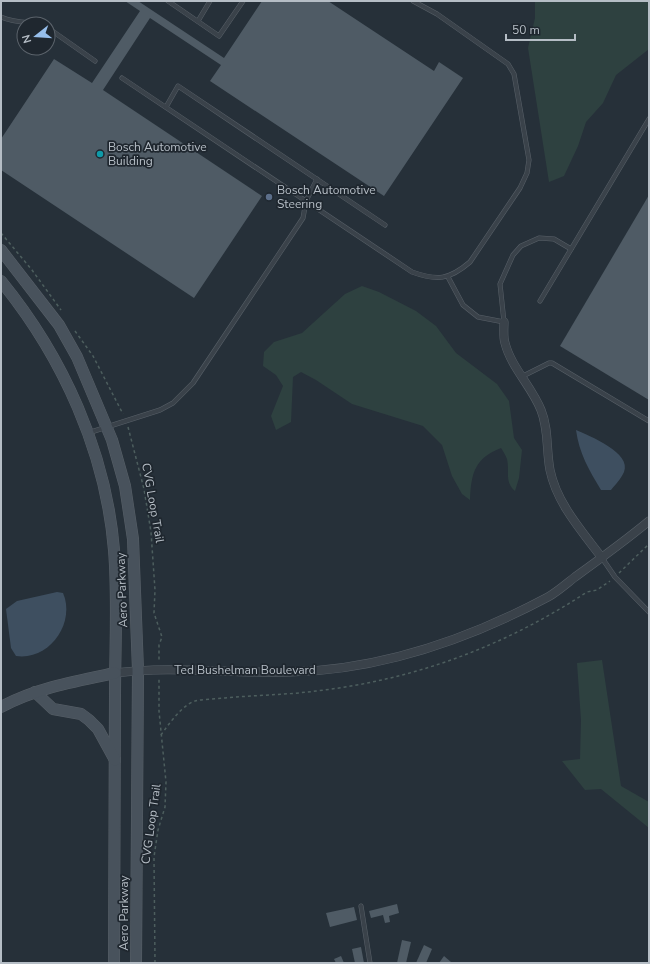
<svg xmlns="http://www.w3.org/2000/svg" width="650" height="964" viewBox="0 0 650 964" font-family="'Nunito Sans',sans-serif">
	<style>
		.green { fill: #2e4140 }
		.water { fill: #3e4f60 }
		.building { fill: #4f5b65 }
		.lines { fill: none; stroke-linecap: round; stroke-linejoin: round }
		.lane-casing { stroke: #586068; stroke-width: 5 }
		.street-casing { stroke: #586068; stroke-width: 9 }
		.secondary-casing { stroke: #586068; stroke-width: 12 }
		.path { stroke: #4d5e5e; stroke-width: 1.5; stroke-dasharray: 3 3; stroke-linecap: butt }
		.lane { stroke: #3a424a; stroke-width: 4 }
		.street { stroke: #3a424a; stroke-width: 8 }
		.secondary { stroke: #48525c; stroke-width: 11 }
		.culture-dot { fill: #0f9aa8; stroke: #1f272f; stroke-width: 1.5 }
		.service-dot { fill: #5c6f8a; stroke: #1f272f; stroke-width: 1.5 }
		.labels { text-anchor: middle; stroke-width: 3.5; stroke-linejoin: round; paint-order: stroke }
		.poi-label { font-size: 12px; fill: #b5bdc5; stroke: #1f272f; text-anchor: start }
		.street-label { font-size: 12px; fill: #b5bdc5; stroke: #1f272f }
	</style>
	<rect width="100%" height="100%" fill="#263039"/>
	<g class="green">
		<path d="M535 1H649V49L616 75 603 103 586 122 578 146 564 176 549 182 528 48 535 18Z"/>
		<path d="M362 286 379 292 416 311 436 326 456 353 497 384 509 401 514 438 522 450 519 478 515 491C504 481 510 472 507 459 506 456 503 451 501 448 475 458 471 473 470 500L462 494 452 476 442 445 423 426 352 404 316 380 301 372 293 377 291 422 276 430 271 416 283 386 276 375 263 366 264 352 274 342 302 333 345 294Z"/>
		<path d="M602 660 621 786 649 802V828L601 789 585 790 562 761 580 759 581 720 577 663Z"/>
	</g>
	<g class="water">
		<path d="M576 430C590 436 632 453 624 472 621 479 615 485 611 490H601C589 470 579 453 576 430Z"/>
		<path d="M57 592 63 593C76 623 49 661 16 656L11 648 6 609 17 601Z"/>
	</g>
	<g class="building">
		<path d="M125 1H138L224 58 262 1H328L434 71 439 62 463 78 384 196 210 81 221 65 150 18 103 90 262 196 194 298 1 170V139L54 59 92 83 140 11Z"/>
		<path d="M649 195V400L560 346Z"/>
		<path d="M397 904 399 913 389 916 390 922 385 923 383 915 371 918 369 911Z"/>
		<path d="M354 907 357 920 330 927 326 913Z"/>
		<path d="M402 940 411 942 406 963H397Z"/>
		<path d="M424 945 432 949 426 963H416Z"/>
		<path d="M361 947 364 963H355L352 949Z"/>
		<path d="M341 956 344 963H336L334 959Z"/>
		<path d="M444 956 451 962 450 963H439Z"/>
	</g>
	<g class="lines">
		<defs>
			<g id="lane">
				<path d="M168 1 219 36 243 1"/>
				<path d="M1 17C15 23 27 22 42 24"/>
				<path d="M198 21 210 1"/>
				<path d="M48 28 95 61"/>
				<path d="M122 78 412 272C437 281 449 280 470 262L520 188 527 173 529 160 514 74 508 64 437 14 413 1"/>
				<path d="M166 107 178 86 385 225"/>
				<path d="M448 277 463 305 478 317 504 322 500 284 513 255 521 246 539 238 554 239 571 249"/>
				<path d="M540 301 649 119"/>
				<path d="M523 376 549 363H552L649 421"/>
				<path d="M88 433 160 410 173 403 193 383 303 218 306 201 317 179"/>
				<path d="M602 558 615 577 649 612"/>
				<path d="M361 906 370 963"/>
			</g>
			<g id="street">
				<path d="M504 322C504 328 503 337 505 343 511 367 532 387 541 410 549 430 546 449 550 470 557 504 582 531 602 558"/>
				<path d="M115 673C173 665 231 674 290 672 379 670 469 639 548 597 557 592 566 584 575 577 600 559 625 541 649 521"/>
			</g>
			<g id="secondary">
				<path d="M1 250 59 325 77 357 112 440 125 486 133 539 138 670 136 963"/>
				<path d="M1 281C63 357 106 452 114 550 118 598 115 647 115 696 115 785 114 874 114 963"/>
				<path d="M35 692 53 709 81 714 89 720 98 729 115 760"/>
				<path d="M1 707C36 688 76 681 115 673"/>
			</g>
		</defs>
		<use href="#lane" class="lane-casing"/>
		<use href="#street" class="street-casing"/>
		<use href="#secondary" class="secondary-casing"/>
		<g class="path">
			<path d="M1 233 32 270 61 310"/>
			<path d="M75 331 93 356 123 414"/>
			<path d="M128 427 144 489 151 532 155 590 154 613 162 637 159 645V661"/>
			<path d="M619 573 649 544"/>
			<path d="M161 735C168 725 183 704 195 701 204 699 215 699 225 698 255 695 286 695 316 691 414 680 505 646 587 592L597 590 610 581"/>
			<path d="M155 963 154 857 158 830 165 807 166 782 159 711V679"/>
		</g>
		<use href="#lane" class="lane"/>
		<use href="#street" class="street"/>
		<use href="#secondary" class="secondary"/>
	</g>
	<circle class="culture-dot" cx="100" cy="154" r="4"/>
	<circle class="service-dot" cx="269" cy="197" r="4"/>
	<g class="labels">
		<g class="poi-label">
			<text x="108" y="151">Bosch Automotive<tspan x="108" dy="14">Building</tspan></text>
			<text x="277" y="194">Bosch Automotive<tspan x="277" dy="14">Steering</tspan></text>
		</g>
		<g class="street-label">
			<text transform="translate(153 503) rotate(80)" y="4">CVG Loop Trail</text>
			<text transform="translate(122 590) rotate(-92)" y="4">Aero Parkway</text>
			<text x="245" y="674">Ted Bushelman Boulevard</text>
			<text transform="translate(151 824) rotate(-82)" y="4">CVG Loop Trail</text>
			<text transform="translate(124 913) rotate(-90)" y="4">Aero Parkway</text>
		</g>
	</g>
	<rect width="650" height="964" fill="none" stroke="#b5bdc5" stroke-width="4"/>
	<g transform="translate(36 36) rotate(253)"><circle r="19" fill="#1f272f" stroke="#5b636b"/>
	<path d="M0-3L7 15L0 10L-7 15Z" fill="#96beea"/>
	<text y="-6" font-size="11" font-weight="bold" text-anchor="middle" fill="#b5bdc5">N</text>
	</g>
	<path d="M506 34v6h69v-6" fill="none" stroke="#b5bdc5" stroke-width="2"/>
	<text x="512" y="34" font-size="12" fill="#b5bdc5" stroke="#1f272f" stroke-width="3" paint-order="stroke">50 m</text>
</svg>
